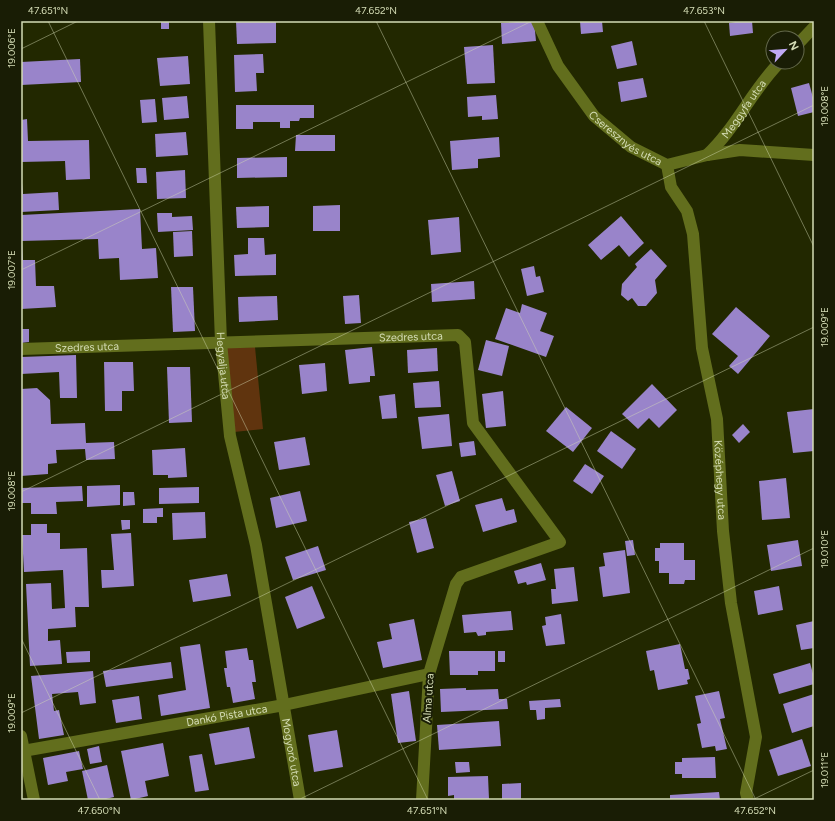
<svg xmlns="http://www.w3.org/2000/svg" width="835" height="821" viewBox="0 0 835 821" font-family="Figtree,sans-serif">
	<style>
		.green { fill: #60340e }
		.building { fill: #9984ca }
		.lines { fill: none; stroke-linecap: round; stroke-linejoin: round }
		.street { stroke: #626e1d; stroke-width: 12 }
		.secondary { stroke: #626e1d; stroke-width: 12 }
		.ticks { fill: none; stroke: #d4dcb5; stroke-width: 1; stroke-opacity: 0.45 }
		.labels { text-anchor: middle; stroke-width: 4; stroke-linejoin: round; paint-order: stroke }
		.street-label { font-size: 11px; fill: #d4dcb5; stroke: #191d05 }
		.neatline { fill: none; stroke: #d4dcb5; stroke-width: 1.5 }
		.ticks-label { font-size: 10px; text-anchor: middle; fill: #d4dcb5 }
	</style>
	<rect width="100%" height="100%" fill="#222800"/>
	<path class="green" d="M255 347 263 429 234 432 225 348Z"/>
	<g class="building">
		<rect x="161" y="21" width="8" height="8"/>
		<path d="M236 21H276V43L237 44Z"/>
		<path d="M534 21 536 41 502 44 501 23Z"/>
		<path d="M580 21H602L603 32 581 34Z"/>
		<path d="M742 21H752L753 33 730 36 729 23Z"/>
		<path d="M632 41 637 65 617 69 611 46Z"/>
		<path d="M493 45 495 83 467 84 464 47Z"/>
		<path d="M263 54 264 73H256L257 91 235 92 234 55Z"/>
		<path d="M188 56 190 84 160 86 157 58Z"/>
		<path d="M80 59 81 82 21 85V62Z"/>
		<path d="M643 78 647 97 621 102 618 82Z"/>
		<path d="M809 83 814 101V112L798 116 791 88Z"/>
		<path d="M496 95 498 119 482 120V116L468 117 467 97Z"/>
		<path d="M187 96 189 118 164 120 162 98Z"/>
		<path d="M155 99 157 122 142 123 140 100Z"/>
		<path d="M236 105H314V118H300L299 121H290V128H280V122H253V129H236Z"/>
		<path d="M27 119 28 141 89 140 90 179 66 180 65 161 21 162V120Z"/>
		<path d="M186 132 188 155 156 157 155 134Z"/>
		<path d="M296 135H335V151H295Z"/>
		<path d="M499 137 500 157 478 159V168L452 170 450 141Z"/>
		<path d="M287 157V177L237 178V158Z"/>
		<path d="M136 168H146L147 183H137Z"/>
		<path d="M185 170 186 198 157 199 156 172Z"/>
		<path d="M22 183 23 194 58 192 59 210 21 212V184Z"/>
		<path d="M340 205V231H313V206Z"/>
		<path d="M269 206V227L237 228 236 207Z"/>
		<path d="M140 209 142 249 156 248 158 278 120 280 119 258 99 259 98 239 21 241V215Z"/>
		<path d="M157 213H172V217L192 216 193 230 158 232Z"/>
		<path d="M621 216 644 243 629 257 619 245 601 260 588 245Z"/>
		<path d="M459 217 461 252 431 255 428 220Z"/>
		<path d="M192 231 193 256 174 257 173 232Z"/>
		<path d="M248 238H264L265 255 276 254V275L235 276 234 255 248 254Z"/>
		<path d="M21 242H22L23 260H35L36 286H54L56 307 21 309Z"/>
		<path d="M651 249 667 266 655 280 657 293 646 306H638L632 298 628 301 621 295 622 284 637 267 635 264Z"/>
		<path d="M534 266 536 277 540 276 544 292 527 296 521 269Z"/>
		<path d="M474 281 475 299 432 302 431 284Z"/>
		<path d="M171 287H193L195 331 173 332Z"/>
		<path d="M359 295 361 323 345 324 343 296Z"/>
		<path d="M277 296 278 320 239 322 238 297Z"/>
		<path d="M522 304 547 313 540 331 554 336 546 357 495 339 506 308 520 313Z"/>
		<path d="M736 307 770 336 738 374 729 366 738 356 712 334Z"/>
		<path d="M21 329H29V342L21 343Z"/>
		<path d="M486 340 509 346 502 376 478 370Z"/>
		<path d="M372 347 375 376H370V382L349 384 345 350Z"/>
		<path d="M437 348 438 371 408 373 407 350Z"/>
		<path d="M76 355 77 398H60L59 372 21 374V357Z"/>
		<path d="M104 362H133L134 391H122V411H105Z"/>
		<path d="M325 363 327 391 302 394 299 365Z"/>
		<path d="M167 367H190L192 422 169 423Z"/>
		<path d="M439 381 441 407 415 408 413 383Z"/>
		<path d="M652 384 677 410 659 428 649 418 638 429 622 414Z"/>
		<path d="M37 388 50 400 51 424 85 423 86 443 114 442 115 459 86 460 85 449 56 450 57 463 48 464V474L21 476V389Z"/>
		<path d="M503 391 506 426 486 428 482 394Z"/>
		<path d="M395 394 397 418 382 419 379 396Z"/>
		<path d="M566 407 592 428 573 452 546 431Z"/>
		<path d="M814 409V451L793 453 787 412Z"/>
		<path d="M449 414 452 446 422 449 418 417Z"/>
		<path d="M743 424 750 432 739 443 732 435Z"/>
		<path d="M611 431 636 449 622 469 597 451Z"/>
		<path d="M305 437 310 465 279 470 274 442Z"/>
		<path d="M474 441 476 455 461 457 459 443Z"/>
		<path d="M185 448 187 477 168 478V475H153L152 450Z"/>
		<path d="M585 464 604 476 592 494 573 481Z"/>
		<path d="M452 471 460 501 445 506 436 475Z"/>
		<path d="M786 478 790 518 762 520 759 481Z"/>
		<path d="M120 485V505L87 507V486Z"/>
		<path d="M82 486 83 501 56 502 57 514H31V503H21V488Z"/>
		<path d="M199 487V503L159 504V488Z"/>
		<path d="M300 491 307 521 276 528 270 498Z"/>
		<path d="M123 492H134L135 505 123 506Z"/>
		<path d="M502 498 506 511 514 509 517 522 483 532 475 505Z"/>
		<path d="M163 508V517H157V523H143V509Z"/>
		<path d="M205 512 206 538 173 540 172 513Z"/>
		<path d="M426 518 434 548 417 553 409 522Z"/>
		<path d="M121 520H130V529L122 530Z"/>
		<path d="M31 524H47V533H60V549L87 548 89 607H75L76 627 48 629V641L60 640 62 664 30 666 26 584 51 583 52 609 65 608 63 570 24 572 22 535H31Z"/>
		<path d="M131 533 134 586 102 588 101 570H114L111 534Z"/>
		<path d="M633 540 635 555 627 556 625 541Z"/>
		<path d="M798 540 802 566 771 571 767 545Z"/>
		<path d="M660 543H684V560H695V580H685L684 584H669V573H659V561H655V548H660Z"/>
		<path d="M318 546 326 570 293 580 285 557Z"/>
		<path d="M625 550 630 593 603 597 599 567 605 566 603 553Z"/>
		<path d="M541 563 546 580 527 585 526 582 518 584 514 571Z"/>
		<path d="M574 567 578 601 552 604 551 589H556L554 569Z"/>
		<path d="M227 574 231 596 193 602 189 580Z"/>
		<path d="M312 586 325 618 297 629 285 597Z"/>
		<path d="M779 586 783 610 758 615 754 591Z"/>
		<path d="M511 611 513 630 486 632V635L478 636 476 632 464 633 462 615Z"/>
		<path d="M561 614 565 644 546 646 542 626 546 625 545 617Z"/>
		<path d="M414 619 422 660 383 668 377 642 392 639 389 624Z"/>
		<path d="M814 621V648L801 650 796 625Z"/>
		<path d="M200 644 210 708 161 716 158 695 186 690 180 647Z"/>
		<path d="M680 644 685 669H688L690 679 687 680 688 684 658 690 654 670 650 671 646 651Z"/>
		<path d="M247 648 249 660H253L256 682H252L255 699 233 703 230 687H227L224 668H227L225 651Z"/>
		<path d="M90 651V662L67 663 66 652Z"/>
		<path d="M449 651H495V671H478V675H450Z"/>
		<rect x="498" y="651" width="7" height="11"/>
		<path d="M171 662 173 678 106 687 103 671Z"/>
		<path d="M810 663 814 677V684L779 694 773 674Z"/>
		<path d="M93 671 96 703 80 705 78 692 52 694 54 711 59 710 64 735 39 739 31 676Z"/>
		<path d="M466 688V690L498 689 499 699H507L508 709 441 712 440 689Z"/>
		<path d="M409 691 416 741 398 743 391 694Z"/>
		<path d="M719 691 725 718 720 719 727 749 716 751 715 746 702 748 697 724 701 723 695 696Z"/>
		<path d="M814 694V726L792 733 783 704Z"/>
		<path d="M139 696 142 719 116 723 112 700Z"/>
		<path d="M560 699 561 707 545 708V719L537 720 536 710H530L529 701Z"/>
		<path d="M499 721 501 746 439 750 437 725Z"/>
		<path d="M249 727 255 758 215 765 209 734Z"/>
		<path d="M337 730 343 767 314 772 308 735Z"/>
		<path d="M802 739 811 766 778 776 769 750Z"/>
		<path d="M163 743 169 776 145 781 148 796 131 800 121 751Z"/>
		<path d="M99 746 102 762 90 764 87 749Z"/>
		<path d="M79 751 83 769 66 772 68 781 48 785 43 758Z"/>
		<path d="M202 754 209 790 195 792 189 756Z"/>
		<path d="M715 757 716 778H682V774H675V762H682V758Z"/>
		<path d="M455 762H469L470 772 456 773Z"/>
		<path d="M107 765 114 797 102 800H88L82 771Z"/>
		<path d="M488 776 489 799 454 800V795L448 796V777Z"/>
		<path d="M521 783V800H502V784Z"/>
		<path d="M719 792 720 800H670V795Z"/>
	</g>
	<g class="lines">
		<g class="street">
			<path id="s1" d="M209 21 221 342 230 436 256 545 300 800"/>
			<path id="s2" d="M537 21 558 66 594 116 631 147 667 165 707 155 740 150 814 155"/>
			<path d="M797 45 814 27"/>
			<path id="s3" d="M707 155C736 128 752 90 780 62"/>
			<path id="s4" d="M667 165 671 187 687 211 693 234 702 348 717 419 723 531 731 603 756 737 746 793 748 800"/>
			<path id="s5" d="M21 349 458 335 465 342 473 423 560 542 461 577 456 584 429 674 422 800"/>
			<path id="s6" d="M21 750 23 751 284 705 429 674"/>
		</g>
		<path class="secondary" d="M21 736 34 800"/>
	</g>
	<path class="ticks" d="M48 21 428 800M376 21 756 800M704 21 814 247M21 49 78 21M21 270 532 21M21 492 814 105M21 638 100 800M21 713 814 327M298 800 814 548M752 800 814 770"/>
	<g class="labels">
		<g class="street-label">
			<text dy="4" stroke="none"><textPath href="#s3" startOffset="59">Meggyfa utca</textPath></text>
			<text dy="4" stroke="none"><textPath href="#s2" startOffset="150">Cseresznyés utca</textPath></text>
			<text dy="4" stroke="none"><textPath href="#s5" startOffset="390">Szedres utca</textPath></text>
			<text dy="4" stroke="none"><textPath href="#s5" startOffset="66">Szedres utca</textPath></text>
			<text dy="4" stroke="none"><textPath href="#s1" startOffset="345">Hegyalja utca</textPath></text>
			<text dy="4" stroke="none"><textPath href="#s4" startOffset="323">Középhegy utca</textPath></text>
			<text transform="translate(428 698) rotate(-86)" y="4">Alma utca</text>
			<text dy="4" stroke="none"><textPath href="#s6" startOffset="209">Dankó Pista utca</textPath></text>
			<text dy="4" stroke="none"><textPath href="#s1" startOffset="738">Mogyoró utca</textPath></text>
		</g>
	</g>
	<rect width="835" height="821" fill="none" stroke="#191d05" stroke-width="44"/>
	<g transform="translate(785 50) rotate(64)"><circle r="19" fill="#191d05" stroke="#64694b"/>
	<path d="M0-3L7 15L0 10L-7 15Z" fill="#bfa9f4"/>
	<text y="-6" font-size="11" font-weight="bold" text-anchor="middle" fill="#d4dcb5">N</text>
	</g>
	<rect x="22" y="22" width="791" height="777" class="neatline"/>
	<g class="ticks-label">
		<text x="48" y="14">47.651°N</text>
		<text x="376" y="14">47.652°N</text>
		<text x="704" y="14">47.653°N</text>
		<text transform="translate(11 48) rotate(-90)" y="4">19.006°E</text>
		<text transform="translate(824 106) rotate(-90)" y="4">19.008°E</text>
		<text transform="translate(11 270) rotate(-90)" y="4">19.007°E</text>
		<text transform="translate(824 327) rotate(-90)" y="4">19.009°E</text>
		<text transform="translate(11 491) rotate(-90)" y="4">19.008°E</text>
		<text transform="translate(824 549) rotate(-90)" y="4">19.010°E</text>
		<text transform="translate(11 713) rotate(-90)" y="4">19.009°E</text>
		<text transform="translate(824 770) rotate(-90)" y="4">19.011°E</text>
		<text x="99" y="814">47.650°N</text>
		<text x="427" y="814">47.651°N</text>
		<text x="755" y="814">47.652°N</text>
	</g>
</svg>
